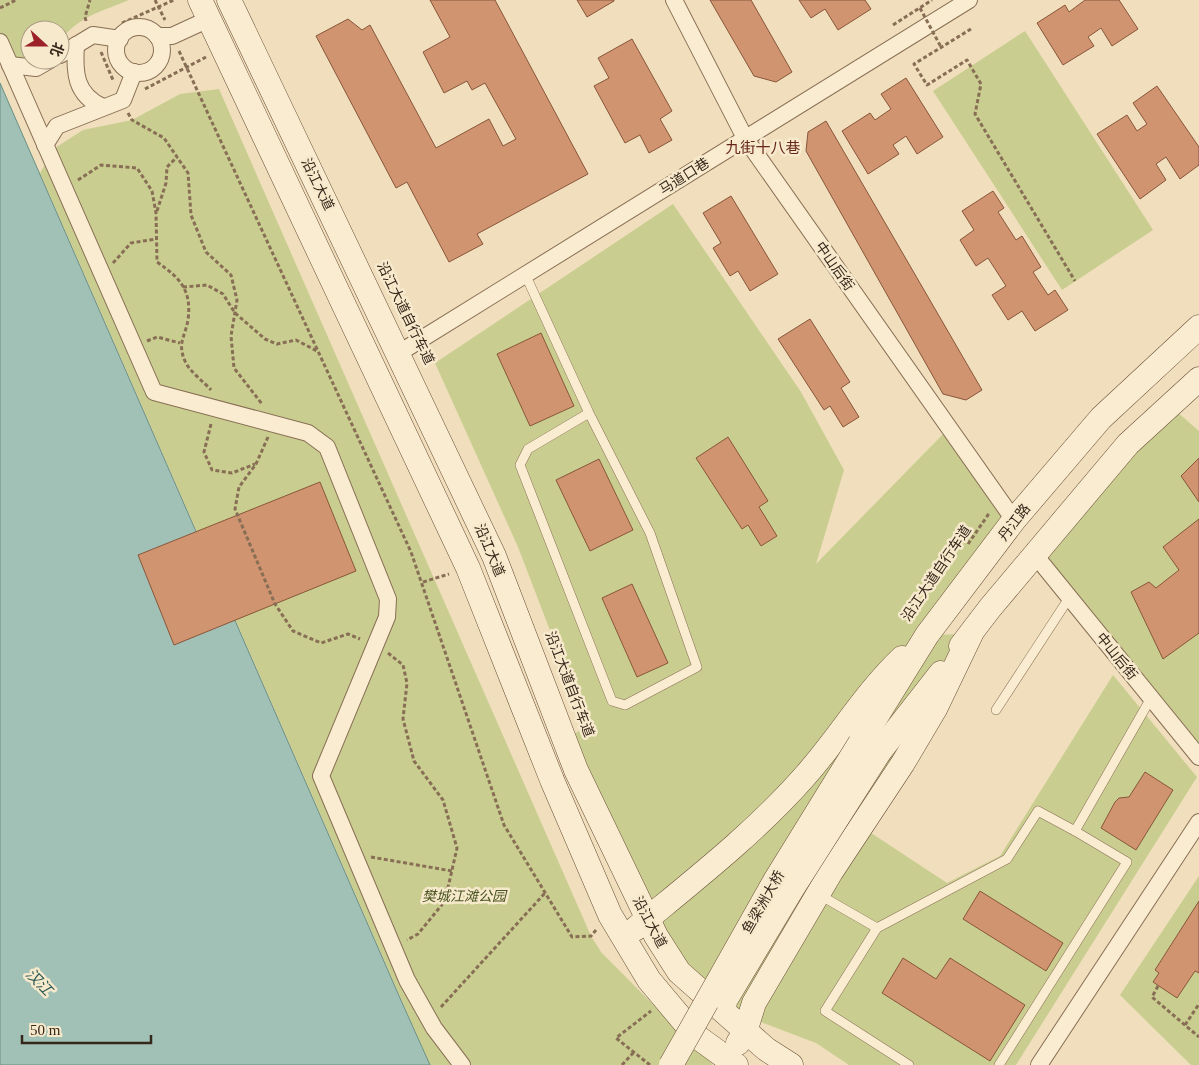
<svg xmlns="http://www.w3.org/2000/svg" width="1199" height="1065" viewBox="0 0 1199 1065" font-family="'Times New Roman','Noto Sans SC',serif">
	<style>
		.green { fill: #c9ce90 }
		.water { fill: #a1c1b6; stroke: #688e83 }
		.building { fill: #d09470; stroke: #88563a }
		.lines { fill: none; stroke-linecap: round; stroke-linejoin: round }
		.lane-casing { stroke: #886e55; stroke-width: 10 }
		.street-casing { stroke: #886e55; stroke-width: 18 }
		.secondary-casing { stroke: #6a4f38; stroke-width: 25 }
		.path { stroke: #886e55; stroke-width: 3; stroke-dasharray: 4 2.5; stroke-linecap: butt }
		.lane { stroke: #faecd0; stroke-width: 9 }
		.street { stroke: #faecd0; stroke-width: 16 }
		.secondary { stroke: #faecd0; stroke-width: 24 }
		.secondary-bridge-casing { stroke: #6a4f38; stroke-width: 25; stroke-linecap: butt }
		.path-bridge { stroke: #886e55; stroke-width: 3; stroke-dasharray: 4 2.5; stroke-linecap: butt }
		.secondary-bridge { stroke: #faecd0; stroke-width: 24 }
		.labels { text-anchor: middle; stroke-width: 5; stroke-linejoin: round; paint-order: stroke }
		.street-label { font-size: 14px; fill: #36271b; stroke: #f7e9cc }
		.park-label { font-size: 14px; font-style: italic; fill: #495420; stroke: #f7e9cc }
		.neighbourhood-label { font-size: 15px; fill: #652518; stroke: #f7e9cc }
		.water-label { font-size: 15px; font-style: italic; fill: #295752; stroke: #f7e9cc }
	</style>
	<rect width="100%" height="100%" fill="#f0debc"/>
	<g class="green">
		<path d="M0 0H129C103 11 76 17 60 42V30H30V58L27 59 0 58Z"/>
		<path d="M1025 31 1153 230 1062 290 933 91Z"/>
		<path d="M219 89 591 936 601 952 713 1065H430L40 173 55 148 83 130 132 120 180 94Z"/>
		<path d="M673 204 801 392 844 470 816 564 949 428 1014 520 928 635 971 634 862 827 947 883 1000 856 1113 675 1197 777 1016 1065H849L816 1043 750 1018 679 972 564 739 587 727 518 547 435 363Z"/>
		<path d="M1170 406 1199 431V757L1035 555Z"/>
		<path d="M1199 876V1065H1191L1120 995Z"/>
	</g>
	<path class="water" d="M0 83 400 998 430 1065H0Z"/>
	<g class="building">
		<path d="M430 0H495L588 174 477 234 483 244 449 262 407 182 396 188 316 36 348 19 362 30 370 25 436 148 489 119 503 146 516 139 485 83 472 90 467 81 444 93 423 52 450 37Z"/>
		<path d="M577 0H614V1L587 17Z"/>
		<path d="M710 0H751L792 72 776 82 754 76Z"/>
		<path d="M799 0H865L871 9 838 30 825 9 811 18Z"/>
		<path d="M1085 0H1119L1138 29 1112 46 1101 28 1088 37 1094 46 1063 65 1037 23 1065 5 1069 12Z"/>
		<path d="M632 39 672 111 660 119 672 140 649 153 640 135 625 143 594 86 609 78 598 58Z"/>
		<path d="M906 78 943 137 917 154 906 136 893 145 899 154 868 174 842 131 870 113 875 120 891 109 881 94Z"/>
		<path d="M1157 86 1199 147V165L1180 179 1166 157 1156 164 1166 180 1140 199 1097 134 1127 115 1137 131 1147 124 1133 103Z"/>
		<path d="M826 121 982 390 966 400 943 394 806 151 808 132Z"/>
		<path d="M993 191 1004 208 998 212 1016 240 1022 236 1041 267 1033 272 1048 295 1055 290 1068 310 1035 331 1022 311 1008 320 992 295 1006 286 988 258 976 266 960 240 974 230 962 211Z"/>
		<path d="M731 196 778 274 750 291 738 271 730 276 713 248 721 243 703 213Z"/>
		<path d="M810 319 850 382 841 388 859 417 843 427 830 406 824 410 778 339Z"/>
		<path d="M541 333 574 406 530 426 497 354Z"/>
		<path d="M728 437 768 501 759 507 777 536 761 546 748 525 742 529 696 458Z"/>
		<path d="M1199 458V502L1181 476Z"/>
		<path d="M599 459 633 530 590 551 556 480Z"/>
		<path d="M320 482 356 571 174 645 138 555Z"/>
		<path d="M1199 519V633L1163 659 1131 592 1149 582 1156 588 1179 570 1163 547Z"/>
		<path d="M632 584 668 663 637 677 602 598Z"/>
		<path d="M1145 772 1173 790 1136 850 1101 828 1115 802 1119 798 1129 797Z"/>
		<path d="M980 891 1063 943 1046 971 963 919Z"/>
		<path d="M1199 901V973L1195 971 1177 998 1153 982 1159 973 1155 970Z"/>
		<path d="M903 958 936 979 950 958 1025 1005 990 1061 882 993Z"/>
	</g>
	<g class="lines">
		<defs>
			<g id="lane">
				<path d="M525 274 589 413 650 533 697 667 625 705 612 701 520 465 528 449 589 413"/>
				<path d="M996 710 1069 598"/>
				<path d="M818 894 877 928 1007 859 1038 811 1075 831 1151 698"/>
				<path d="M877 928 825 1011 909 1065"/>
				<path d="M999 1065 1127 862 1075 831"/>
			</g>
			<g id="street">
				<path d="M674 0 745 138 1014 520"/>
				<circle cx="139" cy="50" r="23"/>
				<path d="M157 36H172L209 19"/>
				<path d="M0 42 154 392 308 433 327 447 388 599 387 617 321 776 407 980 434 1028 462 1065"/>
				<path d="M76 45C74 72 75 95 103 107"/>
				<path d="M60 55 93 35 120 39"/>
				<path d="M10 65 36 68 50 60"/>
				<path d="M45 145 57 126 123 100 134 72"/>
				<path d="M399 353 969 0"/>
				<path d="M1035 555 1199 757"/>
				<path d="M1039 1065 1199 822"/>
			</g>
			<g id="secondary">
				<path d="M200 0 468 568 552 780 610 915 649 980 696 1036 736 1065"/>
				<path d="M229 0 494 556 576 770 656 936 679 972 766 1049 791 1065"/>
				<path d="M961 646 990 608 1128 444 1199 379"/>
				<path d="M860 743 927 635 1014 520 1101 418 1199 327"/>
				<path d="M880 751 941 673"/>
				<path d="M635 929C693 881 755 833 805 776 839 738 865 693 902 658"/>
				<path d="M738 1043 745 1032 754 1003 831 872 903 763 935 709 971 634"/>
			</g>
		</defs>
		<use href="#lane" class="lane-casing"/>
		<use href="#street" class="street-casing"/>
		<use href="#secondary" class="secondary-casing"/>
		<g class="path">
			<path d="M155 0 165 20"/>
			<path d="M0 8 16 0"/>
			<path d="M86 21 85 17 90 0"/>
			<path d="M122 23 174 0"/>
			<path d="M893 25 932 0"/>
			<path d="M971 29 914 64 927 85 967 60 981 84 975 114 1075 281"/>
			<path d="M179 51 411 552 504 825 572 937 591 936 596 930"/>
			<path d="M101 52 113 80"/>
			<path d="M145 89 206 57"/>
			<path d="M128 113 132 120 164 138 188 173 191 215 206 252 231 275 237 300 231 336 234 368 262 404"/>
			<path d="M78 180 101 165 137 168 152 191 156 213 157 262C180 278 192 290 188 320 185 337 177 343 185 361 189 371 204 382 211 390"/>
			<path d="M157 211 166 183 167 167 177 157"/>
			<path d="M113 263 131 243 156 239"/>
			<path d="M183 287 207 285 223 294 235 313 265 339 277 344 296 340 317 351"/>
			<path d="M147 341 157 337 180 343"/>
			<path d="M211 424 204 452 212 470 232 473 255 464"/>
			<path d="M268 437 256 464 239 487 235 509 275 604 293 631 321 643 348 634 360 639"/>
			<path d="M968 544 990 512"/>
			<path d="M423 582 449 574"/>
			<path d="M388 653 403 665 407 683 403 719 414 761 443 800 457 848 445 901 418 934 407 940"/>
			<path d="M371 857 452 871"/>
			<path d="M1158 986 1152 997 1199 1037"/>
			<path d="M441 1007 545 893"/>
			<path d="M1185 1025 1199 1004"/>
			<path d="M622 1065 634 1052"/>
			<path d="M650 1065 616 1038 651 1011"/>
		</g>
		<use href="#lane" class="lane"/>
		<use href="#street" class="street"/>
		<use href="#secondary" class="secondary"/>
		<defs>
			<g id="secondary-bridge">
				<path d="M726 999 792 889 880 751"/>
				<path d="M671 1065 776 879 860 743"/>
			</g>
		</defs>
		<use href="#secondary-bridge" class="secondary-bridge-casing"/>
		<path class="path-bridge" d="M920 8 941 47"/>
		<use href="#secondary-bridge" class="secondary-bridge"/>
	</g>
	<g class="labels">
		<g class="street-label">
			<text transform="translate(684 176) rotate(-32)" y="5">马道口巷</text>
			<text transform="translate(318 184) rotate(64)" y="5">沿江大道</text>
			<text transform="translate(835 266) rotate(55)" y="5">中山后街</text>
			<text transform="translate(406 313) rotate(64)" y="5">沿江大道自行车道</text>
			<text transform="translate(1014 522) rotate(-52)" y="5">丹江路</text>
			<text transform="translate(490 550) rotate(67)" y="5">沿江大道</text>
			<text transform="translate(936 573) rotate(-56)" y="5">沿江大道自行车道</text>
			<text transform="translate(1117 656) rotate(51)" y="5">中山后街</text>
			<text transform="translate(570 684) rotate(69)" y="5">沿江大道自行车道</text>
			<text transform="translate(763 902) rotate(-60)" y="5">鱼梁洲大桥</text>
			<text transform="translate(650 922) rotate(62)" y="5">沿江大道</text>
		</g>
		<g class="park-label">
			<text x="464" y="901">樊城江滩公园</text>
		</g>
		<g class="neighbourhood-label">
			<text x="763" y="153">九街十八巷</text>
		</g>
		<g class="water-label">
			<text transform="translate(39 982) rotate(46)" y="5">汉江</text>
		</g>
	</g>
	<g transform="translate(45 45) rotate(111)"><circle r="24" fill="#f7e9cc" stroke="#aa9b85"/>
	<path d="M0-4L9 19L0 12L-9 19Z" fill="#9a2228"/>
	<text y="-8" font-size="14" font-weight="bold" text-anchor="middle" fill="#36271b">北</text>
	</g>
	<path d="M22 1035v8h129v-8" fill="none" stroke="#36271b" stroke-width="2.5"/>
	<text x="30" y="1035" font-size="15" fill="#36271b" stroke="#f7e9cc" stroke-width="4" paint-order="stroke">50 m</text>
</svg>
